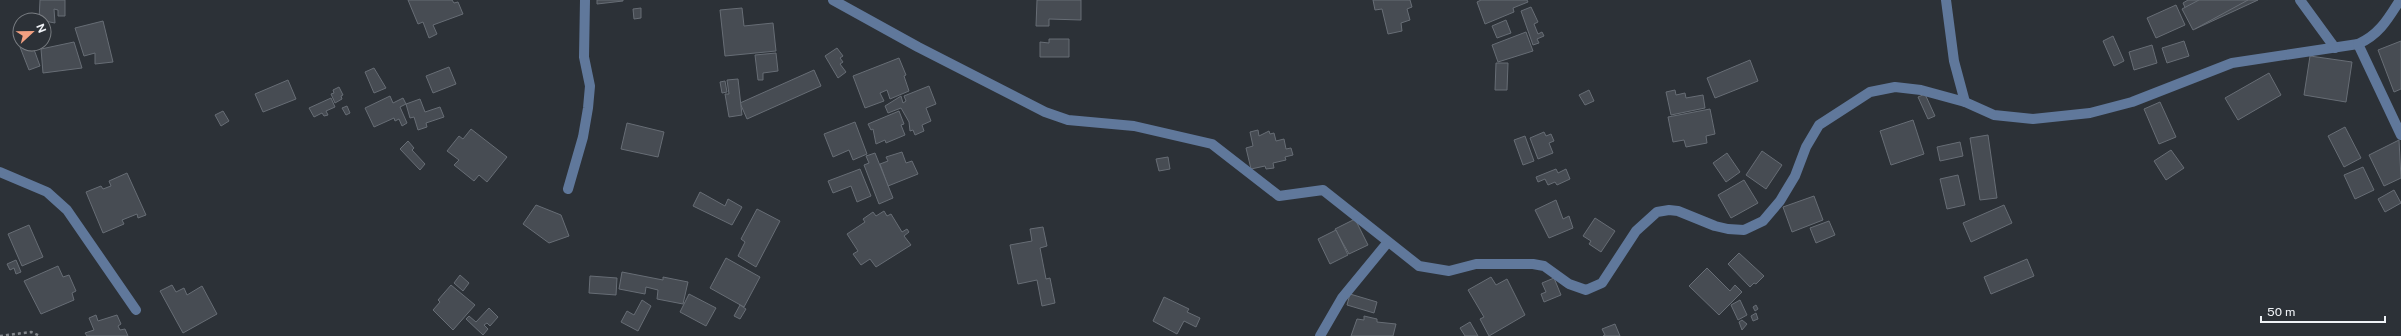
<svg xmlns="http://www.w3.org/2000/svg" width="2401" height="336" viewBox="0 0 2401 336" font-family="'Public Sans',sans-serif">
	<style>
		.building { fill: #474c53; stroke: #676d75 }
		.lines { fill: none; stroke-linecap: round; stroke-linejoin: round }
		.path { stroke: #82868b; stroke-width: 2.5; stroke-dasharray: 3 3; stroke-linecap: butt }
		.minor { stroke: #60789b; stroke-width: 10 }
	</style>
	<rect width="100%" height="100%" fill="#2c3137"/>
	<g class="building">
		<path d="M40 0H65V16H58V10L54 9 55 23 39 20Z"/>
		<path d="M408 0H452L454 3 458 2 463 14 433 25 437 34 429 38 423 22 418 24Z"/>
		<path d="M597 0H623V1L597 4Z"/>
		<path d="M1037 0H1081V20L1049 19V26H1036Z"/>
		<path d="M1373 0H1410L1412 7 1407 9 1410 20 1401 23 1402 31 1388 34 1382 9 1375 10Z"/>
		<path d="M1481 0H1527L1528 2 1513 8 1514 12 1485 24 1477 2Z"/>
		<path d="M2188 0H2258L2195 29 2183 3Z"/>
		<path d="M2199 0H2248L2193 30 2182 9Z"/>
		<path d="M2176 5 2185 25 2156 38 2147 18Z"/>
		<path d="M1531 7 1538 22 1534 24 1538 34 1542 32 1544 36 1537 39 1539 43 1533 45 1521 11Z"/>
		<path d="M641 8V18L634 19 633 9Z"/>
		<path d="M742 8 744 26 773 23 776 51 725 56 720 10Z"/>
		<path d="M1506 20 1511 33 1497 38 1492 26Z"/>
		<path d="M103 21 113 62 95 64V53L84 56 75 28Z"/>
		<path d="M1526 32 1533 51 1498 62 1492 45Z"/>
		<path d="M2113 36 2124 61 2114 66 2103 41Z"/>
		<path d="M1049 39H1069V57H1040V42L1049 43Z"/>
		<path d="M2184 41 2189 56 2167 63 2162 48Z"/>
		<path d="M2401 41V89L2394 92 2378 50Z"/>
		<path d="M74 42 82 68 43 73 41 49Z"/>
		<path d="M27 44H32L40 66 29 70 20 47Z"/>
		<path d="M2152 45 2157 63 2134 70 2129 52Z"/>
		<path d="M837 48 843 56 840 58 843 62 840 64 846 72 838 78 825 56Z"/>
		<path d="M776 53 778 71 763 73V80H758L755 55Z"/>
		<path d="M2310 56 2352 62 2346 102 2304 95Z"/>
		<path d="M899 58 906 75 904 76 909 91 890 99 887 90 880 93 884 101 865 108 853 76Z"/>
		<path d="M1750 60 1758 81 1715 98 1707 78Z"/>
		<path d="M1496 63H1508L1507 90H1495Z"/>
		<path d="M449 67 456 84 433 93 426 76Z"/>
		<path d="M374 68 386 88 374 93 365 72Z"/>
		<path d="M814 70 821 86 747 119 740 103Z"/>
		<path d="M2269 73 2281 95 2238 120 2225 98Z"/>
		<path d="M738 79 742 115 729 117 725 94H729L727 80Z"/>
		<path d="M288 80 296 99 263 112 255 94Z"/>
		<path d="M725 81 727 92 722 93 720 82Z"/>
		<path d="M929 86 936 104 926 108 931 121 922 125 924 131 915 135 913 130 910 131 909 122 901 108 888 113 885 106 901 96 903 103 906 101 904 96Z"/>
		<path d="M339 87 343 95 341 96 342 99 335 103 331 94 334 93 333 90Z"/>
		<path d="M1589 90 1594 101 1585 105 1579 95Z"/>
		<path d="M1675 90 1676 95 1685 93 1686 98 1703 95 1705 108 1671 115 1666 92Z"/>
		<path d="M1925 94 1935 116 1928 119 1918 97Z"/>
		<path d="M390 96 393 103 403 98 406 104 400 107 407 123 402 126 399 119 395 121 394 118 374 127 365 108Z"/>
		<path d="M331 98 335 107 326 111 328 115 324 116 322 113 314 117 309 108Z"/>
		<path d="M420 99 425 112 440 107 444 117 426 123 427 127 418 130 414 117 410 118 406 104Z"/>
		<path d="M2160 102 2176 137 2159 144 2144 109Z"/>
		<path d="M347 106 350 113 346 115 342 108Z"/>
		<path d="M1710 109 1715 134 1706 136 1707 143 1686 147 1684 140 1673 142 1668 117Z"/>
		<path d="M223 111 229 121 221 126 215 115Z"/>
		<path d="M899 111 904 124 901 125 905 135 886 143 885 140 876 144 873 129 871 130 868 124Z"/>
		<path d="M1913 120 1924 154 1891 165 1880 131Z"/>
		<path d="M855 122 867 154 853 160 849 150 833 157 824 134Z"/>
		<path d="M627 123 664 132 658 157 621 149Z"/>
		<path d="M2345 127 2361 158 2344 167 2328 136Z"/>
		<path d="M471 129 507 157 487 182 479 175 474 181 454 165 459 160 447 151 459 136 463 139Z"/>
		<path d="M1258 130 1259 136 1269 131 1270 134 1274 133 1276 141 1284 139 1286 149 1291 148 1293 155 1285 157 1286 160 1273 163 1274 168 1266 169 1265 166 1251 169 1246 148 1253 146 1250 132Z"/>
		<path d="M1544 132 1546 136 1551 134 1554 141 1549 143 1553 153 1538 159 1530 138Z"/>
		<path d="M1988 135 1997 198 1980 200 1970 138Z"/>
		<path d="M1525 136 1534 161 1523 165 1514 140Z"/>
		<path d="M2399 140 2401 178 2384 186 2369 155Z"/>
		<path d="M408 141 414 148 412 150 425 164 420 170 400 149Z"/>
		<path d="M1960 142 1963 156 1940 161 1937 147Z"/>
		<path d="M2171 150 2184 168 2166 180 2154 161Z"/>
		<path d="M1762 151 1782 165 1766 189 1746 175Z"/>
		<path d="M902 152 906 163 912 161 918 174 888 186 880 164 888 161 886 157Z"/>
		<path d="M875 153 893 198 879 204 864 165 869 163 866 156Z"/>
		<path d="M1727 153 1740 172 1726 182 1713 163Z"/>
		<path d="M1168 157 1170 169 1159 171 1156 159Z"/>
		<path d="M2363 167 2374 190 2355 199 2344 175Z"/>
		<path d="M860 169 871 196 857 202 851 186 833 193 828 181Z"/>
		<path d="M1556 169 1558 173 1566 169 1570 179 1557 185 1555 182 1548 185 1545 179 1538 182 1536 177Z"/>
		<path d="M127 173 146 215 138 218 137 214 122 220 124 224 103 233 86 192 101 186 103 189 111 186 109 181Z"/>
		<path d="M1958 175 1965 205 1947 209 1940 179Z"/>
		<path d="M1744 180 1758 203 1731 218 1718 195Z"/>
		<path d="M2394 190 2401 203 2385 212 2378 199Z"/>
		<path d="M700 192 725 206 728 199 742 207 732 225 693 206Z"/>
		<path d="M1814 196 1823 220 1792 232 1783 207Z"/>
		<path d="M1556 200 1563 219 1569 216 1573 228 1549 238 1535 210Z"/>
		<path d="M536 205 561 215 569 236 549 243 523 224Z"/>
		<path d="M2004 205 2012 223 1971 242 1963 223Z"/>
		<path d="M757 209 780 221 756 267 738 256 745 242 741 239Z"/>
		<path d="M884 211 887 216 891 214 902 232 907 229 909 232 904 236 911 245 876 267 870 259 861 265 853 254 858 251 847 234 865 222 863 219 873 212 876 216Z"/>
		<path d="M1595 218 1615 231 1601 252 1589 244 1591 241 1583 236Z"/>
		<path d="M1355 219 1368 245 1349 254 1335 229Z"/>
		<path d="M1829 221 1835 235 1816 243 1810 228Z"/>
		<path d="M29 225 43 257 22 266 8 234Z"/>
		<path d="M1043 227 1047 246 1040 248 1046 279 1050 278 1055 303 1042 306 1037 280 1018 284 1010 245 1032 241 1030 229Z"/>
		<path d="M1336 230 1348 255 1330 264 1318 239Z"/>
		<path d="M1739 253 1764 276 1756 284 1754 283 1750 287 1728 264Z"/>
		<path d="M726 258 760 277 744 307 710 288Z"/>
		<path d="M2027 259 2034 276 1991 294 1984 277Z"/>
		<path d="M16 260 21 272 16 274 14 268 10 270 7 264Z"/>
		<path d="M58 266 63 277 69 275 76 291 72 293 74 300 41 314 24 281Z"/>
		<path d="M1707 268 1730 291 1735 285 1742 292 1719 315 1689 286Z"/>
		<path d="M622 272 663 280V277L688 282 683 304 657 299 658 290 646 287 645 294 619 289Z"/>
		<path d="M460 275 469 283 463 291 454 283Z"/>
		<path d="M590 276 617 278 616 295 589 293Z"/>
		<path d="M1491 277 1496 285 1507 279 1525 315 1489 336 1480 319 1484 317 1468 290Z"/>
		<path d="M1554 278 1561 295 1544 302 1541 294 1546 292 1542 283Z"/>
		<path d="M172 285 176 292 184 288 187 295 202 286 217 314 183 333 160 291Z"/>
		<path d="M451 285 475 305 453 330 433 310 440 302 438 300Z"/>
		<path d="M689 294 716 308 706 326 680 312Z"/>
		<path d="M1350 294 1377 302 1374 313 1347 305Z"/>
		<path d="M1164 297 1189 309 1187 312 1200 318 1196 327 1184 321 1177 334 1153 321Z"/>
		<path d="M642 300 651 306 638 331 621 322 627 311 634 315Z"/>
		<path d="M1740 300 1747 315 1738 320 1731 305Z"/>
		<path d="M740 305 746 309 740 319 734 316Z"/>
		<path d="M1756 305 1758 309 1755 311 1753 307Z"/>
		<path d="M489 308 498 317 490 326 487 323 484 325 488 329 483 335 466 319 469 316 476 322Z"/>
		<path d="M1756 313 1758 319 1753 321 1751 316Z"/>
		<path d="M96 315 98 321 117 315 121 324 118 326 120 330 125 329 128 336H87L85 333 94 330 89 318Z"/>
		<path d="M1364 316 1377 319V322L1396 324 1393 336H1351L1357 319 1364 320Z"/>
		<path d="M1742 320 1747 324 1742 330 1739 322Z"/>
		<path d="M1470 322 1478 336H1465L1460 328Z"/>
		<path d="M1615 324 1620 336H1603L1605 335 1602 329Z"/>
	</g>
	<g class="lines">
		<path class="path" d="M0 336 31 332 40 336"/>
		<g class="minor">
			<path d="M833 0 918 47 1045 112 1068 120 1134 126 1212 144 1279 196 1323 190 1419 266 1449 271 1476 264H1533L1544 266 1569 284 1586 290 1602 283 1636 231 1657 212 1669 210 1678 211 1715 226 1728 229 1744 230 1763 221 1780 201 1795 176 1806 147 1819 125 1870 92 1895 87 1921 90 1965 102"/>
			<path d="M1946 0 1954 61 1965 102 1994 115 2033 119 2090 113 2132 102 2232 63 2358 44C2379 35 2388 19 2400 0"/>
			<path d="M2300 0 2335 48"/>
			<path d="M2358 44 2401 135"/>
			<path d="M0 172 47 192 67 210 136 310"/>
			<path d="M568 189 583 137 588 108 590 86 584 57 585 0"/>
			<path d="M1320 336 1342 298 1388 242"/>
		</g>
	</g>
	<g transform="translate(32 32) rotate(68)"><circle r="19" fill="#2c3137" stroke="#7a7e83"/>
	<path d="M0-3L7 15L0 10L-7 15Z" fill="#f2a081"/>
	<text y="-6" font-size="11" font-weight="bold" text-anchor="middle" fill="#eff2f6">N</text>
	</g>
	<path d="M2261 316v6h124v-6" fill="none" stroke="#eff2f6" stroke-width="2"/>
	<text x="2267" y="316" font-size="12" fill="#eff2f6" stroke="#2c3137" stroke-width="3" paint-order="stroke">50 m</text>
</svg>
